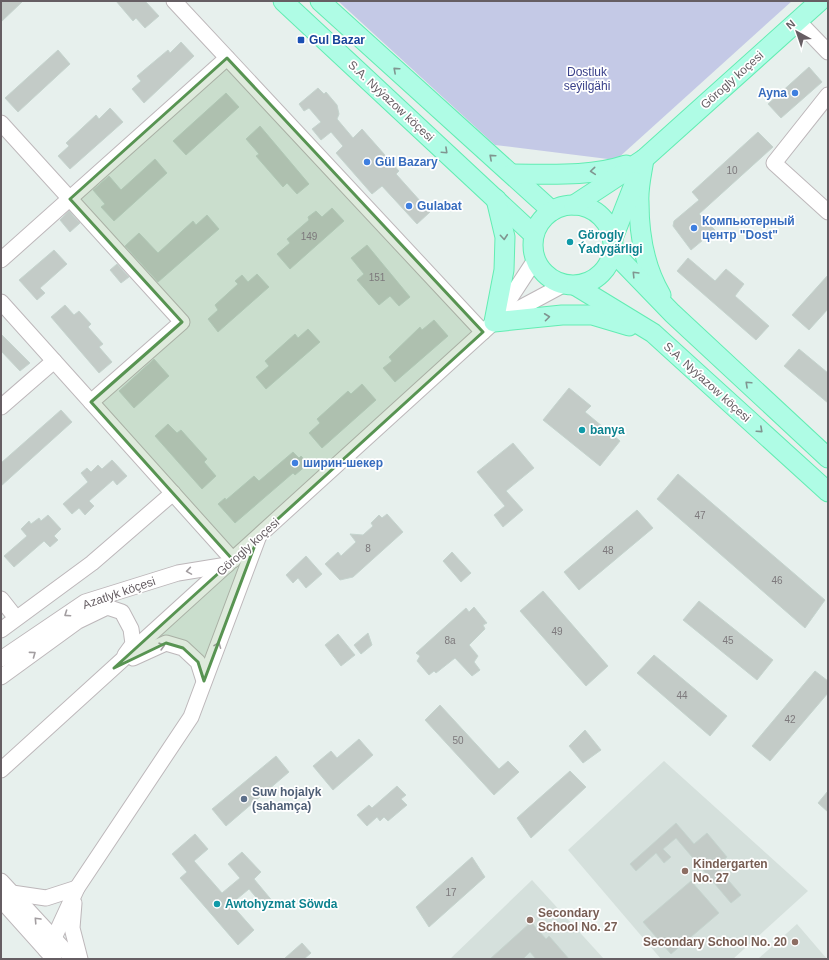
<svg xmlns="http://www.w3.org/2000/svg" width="829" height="960" viewBox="0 0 829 960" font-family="Helvetica,sans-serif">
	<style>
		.education { fill: #d5e0dc }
		.green { fill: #c4c9e6 }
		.building { fill: #c3cbc7; stroke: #c5d4ce }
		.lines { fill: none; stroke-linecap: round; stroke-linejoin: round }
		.minor-casing { stroke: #bdb7ba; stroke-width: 17 }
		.major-casing { stroke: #62edb3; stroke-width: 21 }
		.minor { stroke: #fff; stroke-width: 15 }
		.major { stroke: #affce5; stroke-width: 19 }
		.oneway { stroke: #809590 }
		.oneway2 { stroke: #a39ea1 }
		.marked { fill: #589452; fill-opacity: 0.2; stroke: #589452; stroke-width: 3; stroke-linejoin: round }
		.transit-dot { fill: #1a4fb4; stroke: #fff; stroke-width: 1.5 }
		.shop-dot { fill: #3f7fe0; stroke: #fff; stroke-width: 1.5 }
		.culture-dot { fill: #0f9aa8; stroke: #fff; stroke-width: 1.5 }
		.service-dot { fill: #5c6f8a; stroke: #fff; stroke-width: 1.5 }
		.education-dot { fill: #8d6e63; stroke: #fff; stroke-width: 1.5 }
		.labels { text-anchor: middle; stroke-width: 3.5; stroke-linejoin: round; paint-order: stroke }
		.number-label { font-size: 10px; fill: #7d797c }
		.transit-label { font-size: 12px; font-weight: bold; fill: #164399; stroke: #fff; text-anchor: start }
		.park-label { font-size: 12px; fill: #3a418a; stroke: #fff }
		.street-label { font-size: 12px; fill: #665e63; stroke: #fff }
		.shop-label { font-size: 12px; font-weight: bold; fill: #366cbe; stroke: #fff; text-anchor: start }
		.culture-label { font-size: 12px; font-weight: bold; fill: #0d838f; stroke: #fff; text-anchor: start }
		.service-label { font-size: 12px; font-weight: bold; fill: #4e5e75; stroke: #fff; text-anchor: start }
		.education-label { font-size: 12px; font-weight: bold; fill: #785e54; stroke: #fff; text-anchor: start }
	</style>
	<rect width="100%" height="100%" fill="#e7f0ed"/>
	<g class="education">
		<path d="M664 761 808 891 733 959H661L568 850Z"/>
		<path d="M532 880 604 959H450Z"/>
		<path d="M797 924 827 959H758Z"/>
	</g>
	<path class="green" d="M338 1H792L616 160 495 145Z"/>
	<g class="building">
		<path d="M1 1H23L1 22Z"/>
		<path d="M116 1H145L159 16 145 28 136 18 133 21Z"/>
		<path d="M181 42 194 56 144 103 132 89 141 81 137 76 168 50 170 53Z"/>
		<path d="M58 50 70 64 18 112 5 98Z"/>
		<path d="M809 67 822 82 781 118 768 104Z"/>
		<path d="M318 88 324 94 326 92 337 105 339 114 337 119 353 138 362 129 399 171 396 174 430 212 417 224 382 186 372 194 336 153 343 146 331 132 321 140 312 129 321 122 309 108 304 111 299 104Z"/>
		<path d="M226 93 239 107 186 155 173 141Z"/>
		<path d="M110 108 123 122 70 169 58 156 69 146 66 143 96 115 99 119Z"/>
		<path d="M260 126 309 184 297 194 287 183 283 187 256 156 259 154 246 139Z"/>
		<path d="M758 132 773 147 699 214 715 230 691 250 673 226 674 221 699 200 692 192Z"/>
		<path d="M155 159 167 173 114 221 101 207 105 204 93 190 109 176 121 190Z"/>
		<path d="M332 208 344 221 290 269 277 254 290 243 287 239 309 220 308 217 316 211 322 217Z"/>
		<path d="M69 211 80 223 70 232 60 220Z"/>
		<path d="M207 215 219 229 158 282 125 246 139 233 158 253 193 221 196 225Z"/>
		<path d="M367 245 410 297 399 306 390 296 379 305 357 280 364 274 351 258Z"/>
		<path d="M54 250 67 264 40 288 45 293 37 300 19 280Z"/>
		<path d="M688 258 715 281 726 269 744 284 735 296 769 326 756 340 677 271Z"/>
		<path d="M117 264 129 277 121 283 110 270Z"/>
		<path d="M257 274 269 287 218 332 208 319 218 310 215 305 238 284 235 281 242 275 248 282Z"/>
		<path d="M828 275V309L809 330 792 315Z"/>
		<path d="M65 305 74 315 79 311 91 324 88 327 103 344 99 347 112 362 99 373 51 317Z"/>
		<path d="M434 320 448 336 395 382 383 368 392 361 389 357 420 327 422 330Z"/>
		<path d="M308 329 320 342 266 389 256 377 269 366 265 361 295 334 298 338Z"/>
		<path d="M1 334 30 363 20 371 1 351Z"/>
		<path d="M799 349 828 373V403L784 366Z"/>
		<path d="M154 359 169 376 134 408 119 391Z"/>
		<path d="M362 384 376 400 322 448 309 433 320 423 317 419 348 391 351 394Z"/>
		<path d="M569 388 591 406 585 412 620 441 600 466 543 420Z"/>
		<path d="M61 410 72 422 1 486V463Z"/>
		<path d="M168 424 177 433 181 430 207 459 204 462 216 476 202 489 155 436Z"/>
		<path d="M513 443 534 468 506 491 523 510 503 527 494 515 505 506 477 472Z"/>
		<path d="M293 452 299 458 301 456 308 464 295 475 293 473 235 523 218 504 225 498 226 500 254 476 259 481Z"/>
		<path d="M112 460 127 476 117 485 113 480 89 501 94 506 85 515 79 508 72 514 63 504 88 482 81 473 87 468 91 472 98 465 102 469Z"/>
		<path d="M678 474 825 600 805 628 657 499Z"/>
		<path d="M637 510 653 528 579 590 564 572Z"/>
		<path d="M387 514 403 532 353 577 340 580 325 564 338 552 341 556 356 542 350 534 363 535 373 526 371 523 379 515 382 518Z"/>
		<path d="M48 515 61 529 54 536 58 540 50 547 44 541 14 567 4 556 27 536 21 529 29 521 31 524 39 518 41 521Z"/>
		<path d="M452 552 471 573 461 582 443 561Z"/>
		<path d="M306 556 322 574 306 588 298 578 293 583 286 575Z"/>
		<path d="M543 591 608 666 586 686 520 611Z"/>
		<path d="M699 601 773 660 757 680 683 620Z"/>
		<path d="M474 607 487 623 483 625 485 629 469 645 478 656 474 662 480 670 472 676 455 658 436 673 434 671 429 675 417 661 420 656 416 653 466 608 469 612Z"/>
		<path d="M368 633 372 645 361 654 354 645Z"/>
		<path d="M338 634 355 655 341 666 325 645Z"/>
		<path d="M654 655 727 716 710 736 637 673Z"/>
		<path d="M815 671 828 681V693L770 761 752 746Z"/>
		<path d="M440 705 499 769 508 761 519 772 494 795 425 720Z"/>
		<path d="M585 730 601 750 583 763 569 746Z"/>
		<path d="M359 739 373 755 333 790 313 766 331 751 337 758Z"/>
		<path d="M276 756 289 772 226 826 212 809Z"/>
		<path d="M570 771 586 787 531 838 517 818Z"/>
		<path d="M397 786 406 795 401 799 407 805 388 821 384 817 380 821 377 817 367 826 357 815 369 805 372 808Z"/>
		<path d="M828 791V812L818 803Z"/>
		<path d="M676 823 694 844 707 833 727 857 716 866 741 895 731 903 676 838 663 849 671 857 664 863 656 853 636 871 630 864Z"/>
		<path d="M195 834 208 849 194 861 222 893 240 878 228 864 242 852 261 872 254 879 274 903 266 909 249 889 231 904 254 930 238 945 180 878 187 872 172 854Z"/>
		<path d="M472 857 485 877 429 927 416 907Z"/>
		<path d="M691 881 719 913 671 954 643 922Z"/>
		<path d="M531 922 546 939 549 936 569 959H536L530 952 523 959H490Z"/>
		<path d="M302 943 311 953 304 959H284Z"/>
	</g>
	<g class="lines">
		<defs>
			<g id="minor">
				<path d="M174 1 483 332"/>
				<path d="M798 21 828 52"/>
				<path d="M828 95 774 163 828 212"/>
				<path d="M1 123 182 322 91 402"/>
				<path d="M1 260 227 58"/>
				<path d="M1 302 233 560"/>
				<path d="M497 318 535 260"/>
				<path d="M1 407 54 361"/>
				<path d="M1 599 16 618"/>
				<path d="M1 630 92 563 173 493"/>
				<path d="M133 658 166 643 183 648 198 662 204 681"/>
				<path d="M1 659 85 602 178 573 227 565"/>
				<path d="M1 677 78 621 107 607 122 612 131 629 133 644 125 655"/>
				<path d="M1 770 494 322 563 285"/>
				<path d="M1 881 73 959"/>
				<path d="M12 893 46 898 77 888"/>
				<path d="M1 900 54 959"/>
				<path d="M74 903 72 928 80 959"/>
				<path d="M46 950 54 938 77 888 191 717 258 538"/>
			</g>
			<g id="major">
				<path d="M283 1 534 235"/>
				<path d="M320 1 552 211"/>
				<path d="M644 159C642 173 638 188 639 202 639 234 645 268 661 295"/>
				<path d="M512 174C549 174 590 177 626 165"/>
				<path d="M496 199 505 237 504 270 494 322 562 315H592L629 326"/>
				<circle cx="573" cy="245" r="40"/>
				<path d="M574 205 644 159 820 1"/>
				<path d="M613 238 635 182"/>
				<path d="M613 252 672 313 828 458"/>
				<path d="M576 286 653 333 828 492"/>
			</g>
		</defs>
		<use href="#minor" class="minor-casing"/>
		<use href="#major" class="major-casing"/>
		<use href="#minor" class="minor"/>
		<use href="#major" class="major"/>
	</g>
	<defs><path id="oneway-chevron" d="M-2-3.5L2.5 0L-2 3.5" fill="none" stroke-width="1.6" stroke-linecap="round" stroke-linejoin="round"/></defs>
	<g class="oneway">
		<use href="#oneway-chevron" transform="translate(396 70) rotate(-138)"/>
		<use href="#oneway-chevron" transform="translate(445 151) rotate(43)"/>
		<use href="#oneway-chevron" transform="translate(492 157) rotate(-138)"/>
		<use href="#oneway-chevron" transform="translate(593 171) rotate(175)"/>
		<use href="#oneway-chevron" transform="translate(504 237) rotate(85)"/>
		<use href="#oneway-chevron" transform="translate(635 274) rotate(-134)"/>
		<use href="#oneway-chevron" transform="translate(547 317) rotate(-7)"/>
		<use href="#oneway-chevron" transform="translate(748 384) rotate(-137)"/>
		<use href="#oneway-chevron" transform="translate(760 430) rotate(42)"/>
	</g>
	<g class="oneway2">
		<use href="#oneway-chevron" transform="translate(189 571) rotate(171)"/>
		<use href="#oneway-chevron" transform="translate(67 614) rotate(146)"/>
		<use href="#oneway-chevron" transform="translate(218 645) rotate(-69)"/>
		<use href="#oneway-chevron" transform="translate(162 646) rotate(-16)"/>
		<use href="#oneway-chevron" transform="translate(33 654) rotate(-36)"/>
		<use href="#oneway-chevron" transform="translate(37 920) rotate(-133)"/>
	</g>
	<path class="marked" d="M227 58 483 332 258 537 204 681 198 662 183 648 166 643 114 668 233 560 91 402 182 322 70 199Z"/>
	<rect class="transit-dot" x="297" y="36" width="8" height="8" rx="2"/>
	<g class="shop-dot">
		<circle cx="795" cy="93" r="4"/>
		<circle cx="367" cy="162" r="4"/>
		<circle cx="409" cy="206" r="4"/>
		<circle cx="694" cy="228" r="4"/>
		<circle cx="295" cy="463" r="4"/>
	</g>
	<g class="culture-dot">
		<circle cx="570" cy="242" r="4"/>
		<circle cx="582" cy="430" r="4"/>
		<circle cx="217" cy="904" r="4"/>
	</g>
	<circle class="service-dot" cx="244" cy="799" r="4"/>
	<g class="education-dot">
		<circle cx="685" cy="871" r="4"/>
		<circle cx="530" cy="920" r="4"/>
		<circle cx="795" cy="942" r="4"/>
	</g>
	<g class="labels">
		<g class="number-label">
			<text x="732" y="174">10</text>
			<text x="309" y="240">149</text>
			<text x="377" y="281">151</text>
			<text x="700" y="519">47</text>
			<text x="368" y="552">8</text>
			<text x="608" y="554">48</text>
			<text x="777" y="584">46</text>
			<text x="557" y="635">49</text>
			<text x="450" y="644">8a</text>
			<text x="728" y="644">45</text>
			<text x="682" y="699">44</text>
			<text x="790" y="723">42</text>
			<text x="458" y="744">50</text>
			<text x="451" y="896">17</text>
		</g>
		<g class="transit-label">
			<text x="309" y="44">Gul Bazar</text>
		</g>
		<g class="park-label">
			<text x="587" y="76">Dostluk<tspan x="587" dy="14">seýilgähi</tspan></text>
		</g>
		<g class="street-label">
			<text transform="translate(732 80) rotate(-42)" y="4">Görogly koçesi</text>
			<text transform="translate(391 101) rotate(43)" y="4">S.A. Nyýazow köçesi</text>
			<text transform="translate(707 382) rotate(42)" y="4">S.A. Nyýazow köçesi</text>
			<text transform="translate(248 547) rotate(-42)" y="4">Görogly koçesi</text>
			<text transform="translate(119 593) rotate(-19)" y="4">Azatlyk köçesi</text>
		</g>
		<g class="shop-label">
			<text x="787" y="97" text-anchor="end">Ayna</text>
			<text x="375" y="166">Gül Bazary</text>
			<text x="417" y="210">Gulabat</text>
			<text x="702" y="225">Компьютерный<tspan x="702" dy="14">центр "Dost"</tspan></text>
			<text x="303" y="467">ширин-шекер</text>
		</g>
		<g class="culture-label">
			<text x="578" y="239">Görogly<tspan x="578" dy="14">Ýadygärligi</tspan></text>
			<text x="590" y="434">banya</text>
			<text x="225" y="908">Awtohyzmat Söwda</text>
		</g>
		<g class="service-label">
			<text x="252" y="796">Suw hojalyk<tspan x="252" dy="14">(sahamça)</tspan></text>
		</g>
		<g class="education-label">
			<text x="693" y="868">Kindergarten<tspan x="693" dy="14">No. 27</tspan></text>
			<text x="538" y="917">Secondary<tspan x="538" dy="14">School No. 27</tspan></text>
			<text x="787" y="946" text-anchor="end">Secondary School No. 20</text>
		</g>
	</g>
	<rect width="829" height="960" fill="none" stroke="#665e63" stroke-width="4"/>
	<g transform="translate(797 32) rotate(320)" stroke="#ffffff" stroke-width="3" paint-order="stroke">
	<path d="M0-3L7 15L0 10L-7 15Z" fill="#665e63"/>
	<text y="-6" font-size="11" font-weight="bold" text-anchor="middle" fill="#665e63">N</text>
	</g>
</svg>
